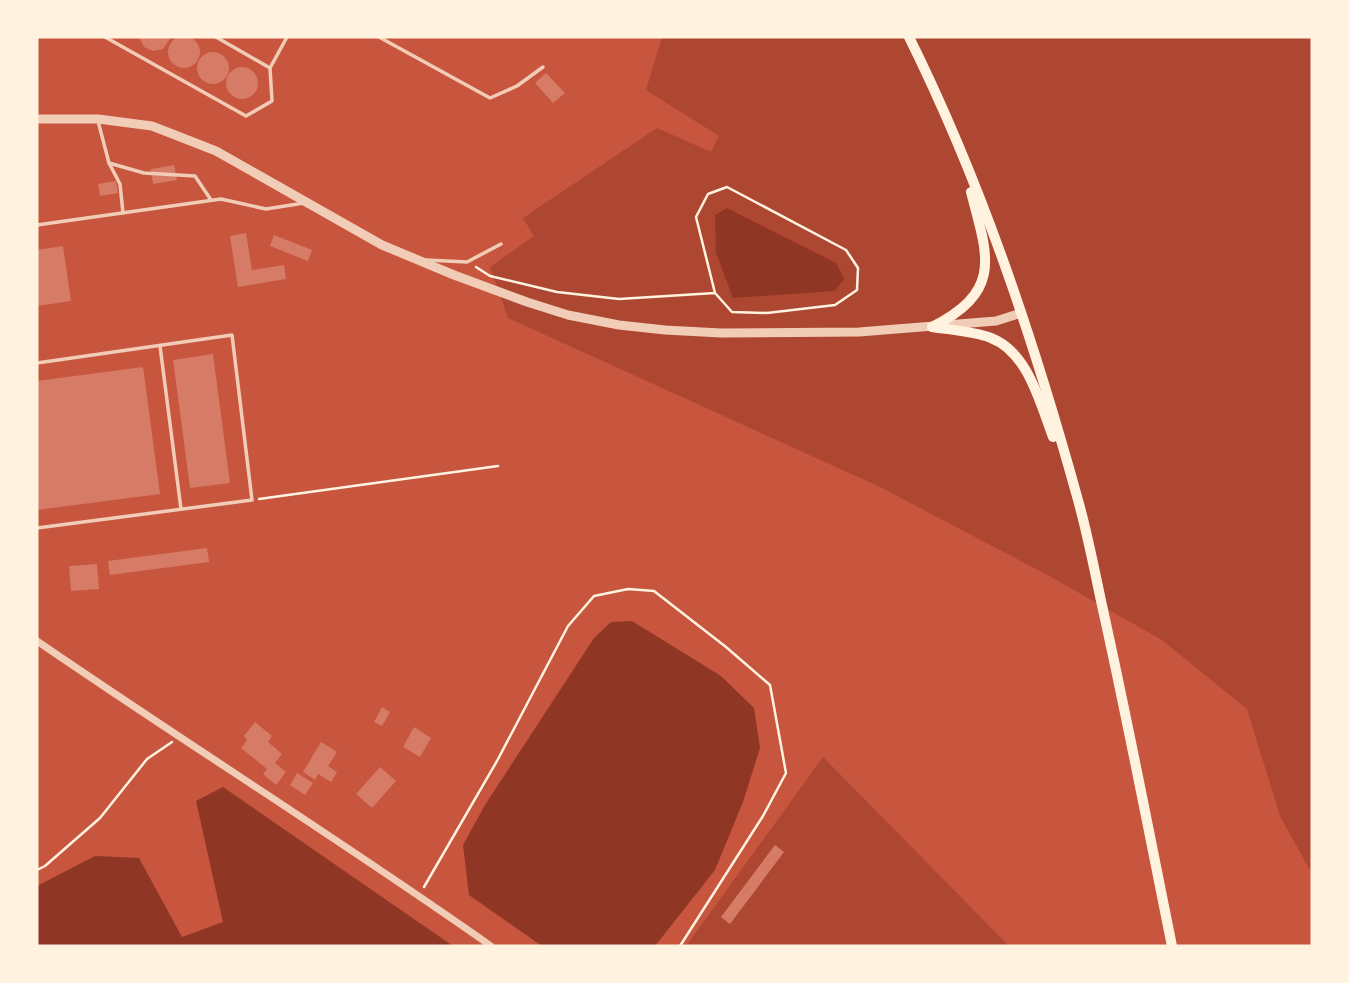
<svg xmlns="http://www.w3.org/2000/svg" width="1349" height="983" viewBox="0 0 1349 983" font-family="'Open Sans',sans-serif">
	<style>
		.green { fill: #ae4732 }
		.water { fill: #8f3625 }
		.building { fill: #d67c66 }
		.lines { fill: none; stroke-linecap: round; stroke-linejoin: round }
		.path { stroke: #fff3e0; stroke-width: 2.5 }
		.service { stroke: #f1ccb7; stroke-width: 3.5 }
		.minor { stroke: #f1ccb7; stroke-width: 7 }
		.tertiary { stroke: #f1ccb7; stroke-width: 9 }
		.primary { stroke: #fff3e0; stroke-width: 10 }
	</style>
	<rect width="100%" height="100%" fill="#c8553d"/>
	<g class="green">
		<path d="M662 37H1312V874L1280 816 1247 709 1162 640 1053 578 880 487 508 318 490 267 534 236 523 218 657 128 711 152 719 136 646 90Z"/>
		<path d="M823 757 1009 946H686Z"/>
	</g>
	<g class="water">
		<path d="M727 208 836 263 844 279 835 291 733 298 716 253 715 215Z"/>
		<path d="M632 621 721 676 754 708 760 748 743 802 715 870 655 946H542L469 895 463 845 485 805 594 638 611 622Z"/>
		<path d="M223 787 453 946H37V886L95 856 139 858 182 937 223 922 196 801Z"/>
	</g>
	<g class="building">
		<circle cx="184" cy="52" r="16"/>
		<path d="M139 37H171L163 49 153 51 144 47Z"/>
		<circle cx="213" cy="68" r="16"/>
		<circle cx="242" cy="83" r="16"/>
		<path d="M546 73 565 93 553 103 535 83Z"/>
		<path d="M174 165 177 180 153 184 151 169Z"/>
		<path d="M116 181 118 193 100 196 98 184Z"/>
		<path d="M246 233 252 270 284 265 286 279 238 287 230 236Z"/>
		<path d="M274 235 312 250 308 261 270 246Z"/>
		<path d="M63 246 71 301 37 306V250Z"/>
		<path d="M213 354 230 483 190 488 173 360Z"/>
		<path d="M143 367 160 494 37 510V381Z"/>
		<path d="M207 548 209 562 110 575 108 561Z"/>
		<path d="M97 564 99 589 71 591 69 566Z"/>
		<path d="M382 707 390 712 382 726 374 722Z"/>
		<path d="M255 722 272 736 268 742 282 754 275 763 286 772 276 785 263 774 267 769 241 748 247 740 244 736Z"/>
		<path d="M414 727 431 738 420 757 403 747Z"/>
		<path d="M321 742 337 752 328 766 337 772 331 782 318 774 315 780 303 772Z"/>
		<path d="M380 767 396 781 372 808 356 794Z"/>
		<path d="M297 773 313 783 305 795 290 785Z"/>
		<path d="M775 845 784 852 730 924 721 917Z"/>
	</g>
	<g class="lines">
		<g class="path">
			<path d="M476 267 490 276 557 292 619 299 715 293 696 217 708 194 727 187 846 250 858 268 857 290 835 305 767 313 732 312 715 293"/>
			<path d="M259 499 498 466"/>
			<path d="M37 870 45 866 100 818 147 759 172 742"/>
			<path d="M424 887 497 761 568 626 594 596 628 589 654 591 726 647 770 685 786 773 763 816 680 946"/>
		</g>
		<g class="service">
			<path d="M105 37 246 116 272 101 270 68 287 37"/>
			<path d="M216 37 270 68"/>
			<path d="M379 37 490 98 517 86 543 67"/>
			<path d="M98 121 109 163 120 184 123 213"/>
			<path d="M109 163 144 173 195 176 211 200"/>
			<path d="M37 225 221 199 266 209 304 203"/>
			<path d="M426 260 467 262 501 244"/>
			<path d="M160 346 181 509"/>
			<path d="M37 363 232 335 252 500 37 528"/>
		</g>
		<path class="minor" d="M37 641C187 744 342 841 491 946"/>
		<path class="tertiary" d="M37 119H98L152 126 216 151 382 245 454 275 527 302 568 315 619 325 665 330 721 333 859 332 996 321 1021 313"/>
		<g class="primary">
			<path d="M909 37C982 184 1034 341 1078 500 1089 539 1096 579 1105 619 1129 728 1150 837 1172 946"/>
			<path d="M932 327C951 330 973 331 991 338 1028 352 1040 403 1053 437"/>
			<path d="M932 327C1003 291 988 257 971 192"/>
		</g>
	</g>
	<rect width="1349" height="983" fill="none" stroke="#fff3e0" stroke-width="77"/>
</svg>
